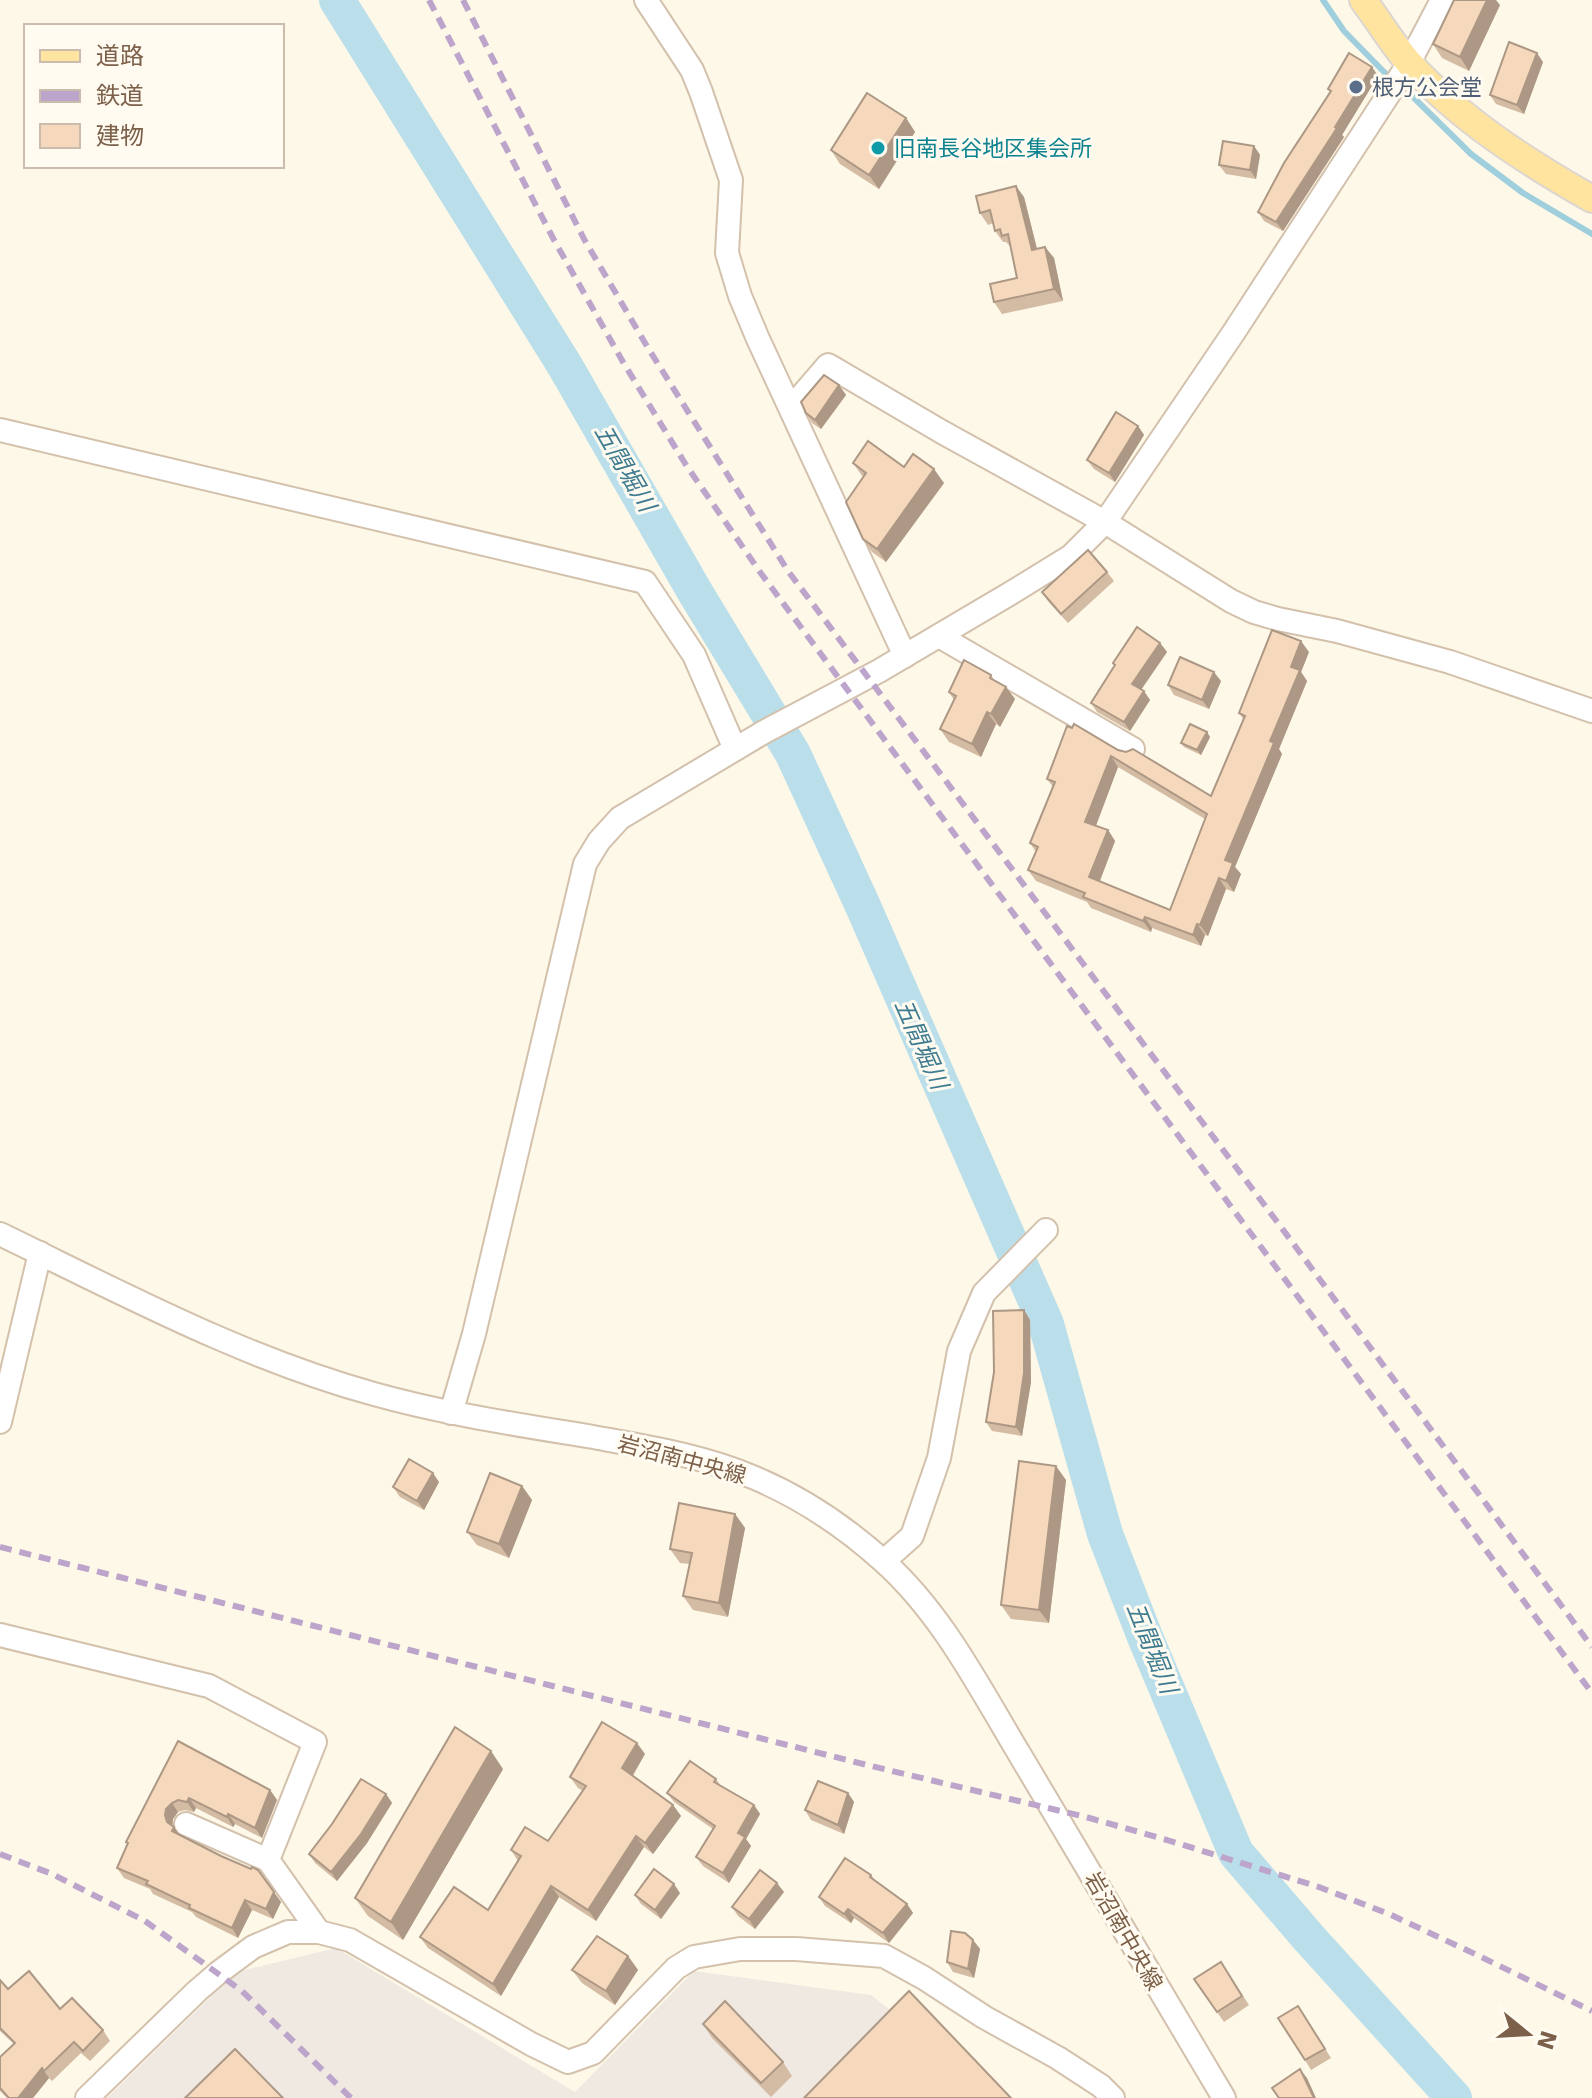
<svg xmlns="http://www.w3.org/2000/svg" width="1592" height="2098" viewBox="0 0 1592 2098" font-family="'DejaVu Sans','Noto Sans JP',sans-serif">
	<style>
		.industrial { fill: #efe9e2 }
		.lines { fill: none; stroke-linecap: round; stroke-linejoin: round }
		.stream { stroke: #9fcedd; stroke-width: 6 }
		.river { stroke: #badfeb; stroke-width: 36 }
		.minor-casing { stroke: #d3c1ac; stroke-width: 26 }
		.major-casing { stroke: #ddd6d0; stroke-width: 30 }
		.minor { stroke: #fff; stroke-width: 22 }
		.major { stroke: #ffe49f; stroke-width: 26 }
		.rail { stroke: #bca4cb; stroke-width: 6; stroke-dasharray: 12 8; stroke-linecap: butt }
		.wall { fill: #d4bba3; fill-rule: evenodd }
		.shaded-wall { fill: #ac9884 }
		.building { fill: #f6d9bd; stroke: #ac9884; stroke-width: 2; fill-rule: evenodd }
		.service-dot { fill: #5c6f8a; stroke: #fffbf1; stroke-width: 3 }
		.culture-dot { fill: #0f9aa8; stroke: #fffbf1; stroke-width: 3 }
		.labels { text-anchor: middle; stroke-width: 6; stroke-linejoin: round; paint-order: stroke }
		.service-label { font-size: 22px; fill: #4e5e75; stroke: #fffbf1; text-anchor: start }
		.culture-label { font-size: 22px; fill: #0d838f; stroke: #fffbf1; text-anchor: start }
		.street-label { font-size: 22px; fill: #7c6049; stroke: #fffbf1 }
		.water-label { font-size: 24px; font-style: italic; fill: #407c91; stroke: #fffbf1 }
	</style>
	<rect width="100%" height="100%" fill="#fef8e8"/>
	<path class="industrial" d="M336 1948 575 2092 694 1971 871 1995 1003 2098H107L236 1972Z"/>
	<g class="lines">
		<g class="stream">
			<path d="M1323 0 1344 31 1386 74"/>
			<path d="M1410 94 1471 154 1523 193 1592 234"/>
		</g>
		<path class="river" d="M337 0 565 366 695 592 793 754 862 904 1046 1324 1105 1534 1145 1637 1236 1853 1308 1937 1454 2098"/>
		<defs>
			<g id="minor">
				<path d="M646 0 692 70 701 92 731 180 727 253 740 296 758 339 905 656"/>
				<path d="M791 408 828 365 942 432 1105 522 1231 601 1254 612 1278 619 1337 631 1450 662 1592 711"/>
				<path d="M0 430 645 582 694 655 735 749"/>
				<path d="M939 636 1133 749"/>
				<path d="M0 1234C122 1293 243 1358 374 1394 445 1414 520 1425 593 1437 648 1447 704 1456 755 1478 802 1498 845 1527 882 1560 942 1613 979 1687 1020 1755 1089 1869 1155 1984 1224 2098"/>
				<path d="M451 1413 474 1334 585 864 599 841 620 818 764 732 879 671 1011 593 1071 556 1105 522 1234 332 1409 63 1442 0"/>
				<path d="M0 1422 40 1253"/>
				<path d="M884 1561 912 1536 939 1458 959 1351 984 1293 1046 1230"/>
				<path d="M0 1635 209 1686 315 1742 268 1860 319 1932"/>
				<path d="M186 1824 268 1860"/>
				<path d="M87 2098 197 1991 218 1973 253 1947 288 1932H319L350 1940 531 2044 568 2062 593 2053 676 1968 694 1957 740 1949H796L884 1956 924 1978 984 2017 1058 2058 1101 2086 1113 2098"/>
			</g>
			<path id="major" d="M1363 0C1379 21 1393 45 1410 64 1461 120 1527 162 1592 199"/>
		</defs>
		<use href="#minor" class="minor-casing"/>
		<use href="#major" class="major-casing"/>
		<use href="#minor" class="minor"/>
		<use href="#major" class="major"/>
		<g class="rail">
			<path d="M429 0 554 240 623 362 686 465 760 572 1592 1693"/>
			<path d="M463 0 584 239 648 348 788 571 1281 1227 1592 1647"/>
			<path d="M0 1547 871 1766 1086 1817 1167 1840 1319 1887 1389 1914 1475 1954 1592 2011"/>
			<path d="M0 1854 52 1874 145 1921 242 1991 351 2098"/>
		</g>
	</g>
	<g class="wall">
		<path d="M1500 5 1469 71 1442 58 1433 44Z"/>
		<path d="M1543 62 1524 114 1496 104 1490 95Z"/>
		<path d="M1372 67 1378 76 1342 135 1344 137 1283 231 1264 221 1258 212 1330 92 1328 89Z"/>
		<path d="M906 118 915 132 879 189 840 164 831 150Z"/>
		<path d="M1254 146 1260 155 1256 179 1226 174 1219 165Z"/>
		<path d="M1024 197 1037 249 1045 247 1054 258 1063 301 1002 314 994 302 1017 278 1011 247 1006 242H1003L995 231 993 223 988 225 980 213Z"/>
		<path d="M839 385 846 395 821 429 812 423 806 413Z"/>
		<path d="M1138 426 1144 435 1115 482 1094 469 1087 460Z"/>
		<path d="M853 463 904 467 944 483 886 562 872 552 863 539V477Z"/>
		<path d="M1107 572 1114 581 1068 623 1048 601 1042 592Z"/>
		<path d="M1160 643 1167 652 1141 689 1150 700 1130 731 1097 712 1091 703 1115 666 1113 663Z"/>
		<path d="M1309 652 1301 672 1307 681 1279 749 1282 754 1235 867 1241 874 1234 892 1226 889 1208 936 1205 935 1201 946 1152 928 1151 932 1091 908 1087 902 1036 881 1028 870 1036 852 1030 843 1053 787 1047 779 1118 750 1211 796 1244 720 1239 713ZM1118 767 1205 819 1170 910 1100 881 1115 841 1108 830 1096 826Z"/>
		<path d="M991 675 995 681 1006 687 1015 699 1000 727 996 724 981 757 949 742 940 729 954 700 949 692Z"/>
		<path d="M1221 681 1209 709 1174 695 1168 685Z"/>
		<path d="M1207 732 1210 737 1201 755 1184 747 1181 743Z"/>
		<path d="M1024 1310 1030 1320 1031 1382 1022 1436 992 1431 986 1422Z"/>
		<path d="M1066 1480 1049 1623 1011 1619 1001 1605Z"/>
		<path d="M439 1482 424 1510 400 1497 393 1487Z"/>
		<path d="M522 1486 532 1500 509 1558 477 1545 467 1532Z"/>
		<path d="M735 1514 745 1528 728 1617 693 1610 683 1596 690 1564 680 1563 670 1549Z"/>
		<path d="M178 1741 270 1790 277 1800 262 1838 235 1824 233 1827 196 1808 194 1812 185 1810 178 1812 173 1819V1826L179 1835 281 1902 273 1919 252 1910 238 1938 196 1917 192 1912 153 1894 150 1889 124 1878 117 1868 128 1844 126 1842Z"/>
		<path d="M645 1754 633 1776 673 1805 681 1816 653 1854 644 1847 596 1921 559 1897 501 1996 428 1948 420 1937 488 1910 518 1861 511 1850 548 1841 583 1791 578 1788 570 1777Z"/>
		<path d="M503 1769 403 1940 368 1916 355 1898Z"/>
		<path d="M716 1779 721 1786 754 1805 760 1814 746 1839 751 1846 729 1883 703 1866 696 1857 713 1829 674 1802 667 1793Z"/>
		<path d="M848 1793 854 1802 844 1834 811 1820 805 1810Z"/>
		<path d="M386 1794 392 1803 367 1843 337 1881 315 1863 309 1854Z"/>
		<path d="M871 1875 875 1880 907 1904 913 1913 889 1943 854 1918 851 1923 825 1906 819 1897Z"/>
		<path d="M784 1892 755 1929 738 1916 732 1907Z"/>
		<path d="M680 1893 661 1919 641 1904 635 1895Z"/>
		<path d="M973 1940 980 1949 974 1978 953 1972 947 1962Z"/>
		<path d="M628 1956 638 1970 615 2005 582 1983 572 1970Z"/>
		<path d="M1221 1962 1249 2005 1224 2022 1194 1979Z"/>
		<path d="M0 1980 8 1989 60 2009 103 2030 110 2041 90 2061 81 2053 52 2081 49 2078 33 2098H7L0 2091V2057L14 2044 0 2031Z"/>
		<path d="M1298 2006 1331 2058 1311 2070 1305 2060Z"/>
		<path d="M703 2024 783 2062 792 2076 771 2097 712 2038Z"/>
	</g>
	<g class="shaded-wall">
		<path d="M1487 0H1496L1500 5 1469 71 1460 57Z"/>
		<path d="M1537 53 1543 62 1524 114 1517 105Z"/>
		<path d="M1372 67 1378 76 1342 135 1344 137 1283 231 1276 222Z"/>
		<path d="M906 118 915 132 879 189 869 175Z"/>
		<path d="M1254 146 1260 155 1256 179 1250 170Z"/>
		<path d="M1016 186 1024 197 1040 261 1032 250Z"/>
		<path d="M1045 247 1054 258 1063 301 1054 289Z"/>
		<path d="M839 385 846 395 821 429 815 420Z"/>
		<path d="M1138 426 1144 435 1115 482 1109 473Z"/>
		<path d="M934 469 944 483 886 562 877 549Z"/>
		<path d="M1301 641 1309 652 1301 672 1307 681 1279 749 1282 754 1235 867 1241 874 1234 892 1226 881 1225 860 1270 741 1291 667Z"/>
		<path d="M1160 643 1167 652 1139 693 1132 684Z"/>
		<path d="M1214 672 1221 681 1209 709 1202 700Z"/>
		<path d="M1006 687 1015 699 1000 727 991 714Z"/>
		<path d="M1144 691 1150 700 1130 731 1124 722Z"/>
		<path d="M987 712 996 724 981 757 972 744Z"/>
		<path d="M1207 732 1210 737 1201 755 1197 750Z"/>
		<path d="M1111 756 1118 767 1093 833 1085 822Z"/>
		<path d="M1108 830 1115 841 1097 888 1089 877Z"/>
		<path d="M1219 878 1226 889 1208 936 1200 925Z"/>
		<path d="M1145 917 1152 928 1151 932 1143 921Z"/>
		<path d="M1197 924 1205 935 1201 946 1193 935Z"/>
		<path d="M1024 1310 1030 1320 1031 1382 1022 1436 1016 1427Z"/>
		<path d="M1056 1466 1066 1480 1049 1623 1039 1610Z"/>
		<path d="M433 1473 439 1482 424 1510 417 1501Z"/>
		<path d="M522 1486 532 1500 509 1558 499 1544Z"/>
		<path d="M735 1514 745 1528 728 1617 719 1603Z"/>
		<path d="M637 1743 645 1754 630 1779 622 1768Z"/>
		<path d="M491 1751 503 1769 403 1940 391 1922Z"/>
		<path d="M270 1790 277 1800 262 1838 255 1828Z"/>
		<path d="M848 1793 854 1802 844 1834 838 1825Z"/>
		<path d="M386 1794 392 1803 367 1843 337 1881 331 1872Z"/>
		<path d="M189 1798 196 1808 194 1812 187 1802Z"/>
		<path d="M172 1803 178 1812 173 1819 172 1825 173 1828 174 1827 181 1837 172 1831 165 1815 166 1809Z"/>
		<path d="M673 1805 681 1816 653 1854 645 1843Z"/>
		<path d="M754 1805 760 1814 746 1839 751 1846 729 1883 723 1873 738 1833Z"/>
		<path d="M228 1814 235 1824 233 1827 227 1817Z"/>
		<path d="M636 1836 644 1847 596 1921 588 1910Z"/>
		<path d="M777 1883 784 1892 755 1929 749 1919Z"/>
		<path d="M674 1884 680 1893 661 1919 655 1910Z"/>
		<path d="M551 1886 559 1897 501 1996 493 1984Z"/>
		<path d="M274 1892 281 1902 273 1919 266 1909Z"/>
		<path d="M245 1900 252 1910 238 1938 232 1928Z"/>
		<path d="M907 1904 913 1913 889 1943 883 1933Z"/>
		<path d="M848 1909 854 1918 851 1923 844 1914Z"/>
		<path d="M973 1940 980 1949 974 1978 968 1969Z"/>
		<path d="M628 1956 638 1970 615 2005 606 1991Z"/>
		<path d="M42 2068 49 2078 33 2098H18Z"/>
		<path d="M1300 2069 1307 2078 1316 2098H1314Z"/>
	</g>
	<g class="building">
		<path d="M1454 0H1487L1460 57 1433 44Z"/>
		<path d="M1509 42 1537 53 1517 105 1490 95Z"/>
		<path d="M1349 53 1372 67 1335 127 1337 128 1276 222 1258 212 1284 163 1331 91 1328 89Z"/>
		<path d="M867 93 906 118 869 175 831 150Z"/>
		<path d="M1223 141 1254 146 1250 170 1219 165Z"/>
		<path d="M1016 186 1032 250 1045 247 1054 289 994 302 990 284 1017 278 1008 234 1002 236 1000 229 995 231 990 210 980 213 976 196Z"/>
		<path d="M824 375 839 385 815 420 806 413 801 402Z"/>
		<path d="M1116 412 1138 426 1109 473 1087 460Z"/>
		<path d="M868 441 904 467 913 454 934 469 877 549 863 539 846 502 866 473 853 463Z"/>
		<path d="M1088 550 1107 572 1061 614 1042 592Z"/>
		<path d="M1137 627 1160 643 1132 684 1144 691 1124 722 1091 703 1115 665 1113 663Z"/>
		<path d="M1272 630 1301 641 1291 667 1300 670 1270 741 1274 743 1225 860 1233 863 1226 881 1219 878 1200 925 1197 924 1193 935 1145 917 1143 921 1083 897 1085 893 1028 870 1038 847 1030 843 1055 782 1047 779 1067 726 1072 728 1074 724 1118 750 1126 752 1133 749 1211 796 1245 716 1239 713ZM1111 756 1207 814 1170 910 1089 877 1108 830 1085 822Z"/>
		<path d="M1180 657 1214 672 1202 700 1168 685Z"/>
		<path d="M964 660 991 675 990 678 1006 687 991 714 987 712 972 744 940 729 956 696 949 692Z"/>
		<path d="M1190 724 1207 732 1197 750 1181 743Z"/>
		<path d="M1024 1310V1373L1016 1427 986 1422 994 1372 993 1311Z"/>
		<path d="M409 1459 433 1473 417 1501 393 1487Z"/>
		<path d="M1019 1461 1056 1466 1039 1610 1001 1605Z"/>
		<path d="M490 1473 522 1486 499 1544 467 1532Z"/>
		<path d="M679 1503 735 1514 719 1603 683 1596 692 1553 670 1549Z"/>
		<path d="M602 1722 637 1743 622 1768 673 1805 645 1843 636 1836 588 1910 551 1886 493 1984 420 1937 454 1887 488 1910 521 1856 511 1850 525 1827 548 1841 586 1786 570 1777Z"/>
		<path d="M455 1727 491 1751 391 1922 355 1898Z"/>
		<path d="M178 1741 270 1790 255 1828 228 1814 227 1817 189 1798 187 1802 178 1800 172 1803 166 1809 165 1815 167 1822 174 1827 172 1831 221 1856 251 1869 252 1867 258 1870 274 1892 266 1909 245 1900 232 1928 189 1908 190 1905 146 1884 148 1881 117 1868 128 1843 126 1842Z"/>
		<path d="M690 1761 716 1779 714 1782 754 1805 738 1833 745 1837 723 1873 696 1857 715 1826 667 1793Z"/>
		<path d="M361 1779 386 1794 361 1834 331 1872 309 1854 332 1824Z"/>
		<path d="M818 1781 848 1793 838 1825 805 1810Z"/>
		<path d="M845 1858 871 1875 870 1877 907 1904 883 1933 848 1909 844 1914 819 1897Z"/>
		<path d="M654 1869 674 1884 655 1910 635 1895Z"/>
		<path d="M760 1870 777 1883 749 1919 732 1907Z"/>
		<path d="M951 1931 965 1933 973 1940 968 1969 947 1962Z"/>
		<path d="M597 1936 628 1956 606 1991 572 1970Z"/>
		<path d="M1221 1962 1242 1996 1217 2012 1194 1979Z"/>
		<path d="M29 1971 60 2009 72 1998 103 2030 83 2051 74 2042 44 2071 42 2068 18 2098H9L0 2088V2057L15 2043 0 2028V1980L8 1989Z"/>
		<path d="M909 1991 1011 2098H804Z"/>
		<path d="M725 2001 783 2062 761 2083 703 2024Z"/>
		<path d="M1298 2006 1325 2049 1305 2060 1278 2018Z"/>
		<path d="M235 2049 283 2098H185Z"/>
		<path d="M1300 2069 1314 2098H1279L1272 2088Z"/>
	</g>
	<circle class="service-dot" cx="1356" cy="87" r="8"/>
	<circle class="culture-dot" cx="878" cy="148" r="8"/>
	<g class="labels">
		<g class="service-label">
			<text x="1372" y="95">根方公会堂</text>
		</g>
		<g class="culture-label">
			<text x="894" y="156">旧南長谷地区集会所</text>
		</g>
		<g class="street-label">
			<text transform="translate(682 1459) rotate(15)" y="8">岩沼南中央線</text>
			<text transform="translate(1124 1931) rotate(60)" y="8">岩沼南中央線</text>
		</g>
		<g class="water-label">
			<text transform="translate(625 468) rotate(60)" y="8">五間堀川</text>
			<text transform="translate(921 1044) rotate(66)" y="8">五間堀川</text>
			<text transform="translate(1152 1648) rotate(68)" y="8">五間堀川</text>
		</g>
	</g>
	<rect x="24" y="24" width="260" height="144" fill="#fffbf1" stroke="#cbbdae" stroke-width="2"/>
	<rect x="40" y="50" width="40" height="12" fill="#ffe49f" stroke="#cbbdae" stroke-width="2"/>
	<text x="96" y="64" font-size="24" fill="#7c6049">道路</text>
	<rect x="40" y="90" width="40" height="12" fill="#bca4cb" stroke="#cbbdae" stroke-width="2"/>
	<text x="96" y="104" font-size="24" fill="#7c6049">鉄道</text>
	<rect x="40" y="124" width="40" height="24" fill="#f6d9bd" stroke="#cbbdae" stroke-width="2"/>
	<text x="96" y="144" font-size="24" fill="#7c6049">建物</text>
	<g transform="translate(1528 2034) rotate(108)" stroke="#fffbf1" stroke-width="6" paint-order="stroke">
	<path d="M0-6L14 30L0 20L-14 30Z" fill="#7c6049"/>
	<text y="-12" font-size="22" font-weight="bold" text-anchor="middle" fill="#7c6049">N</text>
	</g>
</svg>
